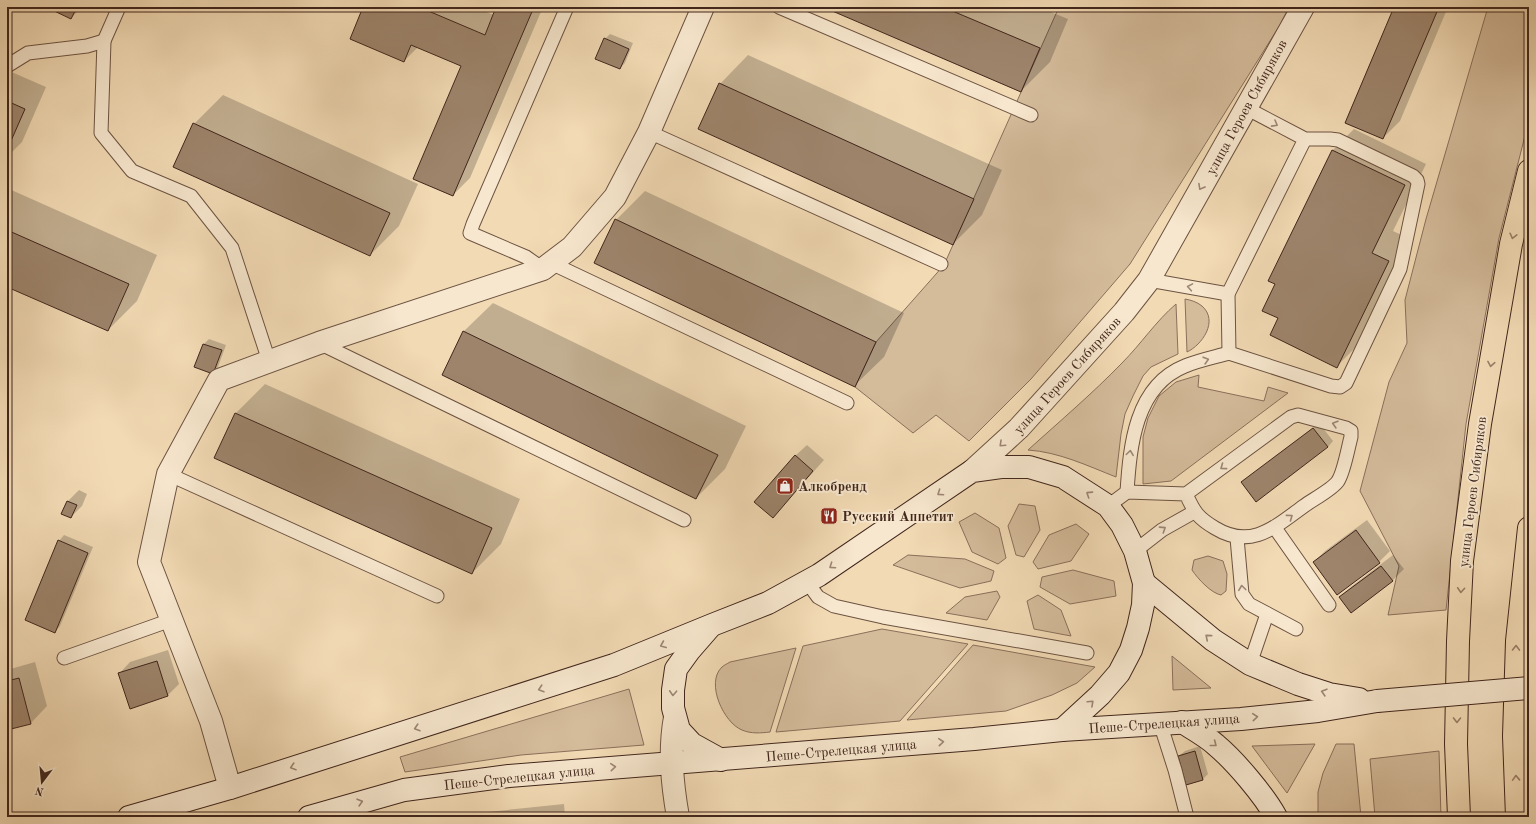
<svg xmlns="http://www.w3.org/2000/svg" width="1536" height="824" viewBox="0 0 1536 824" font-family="'Old Standard TT',serif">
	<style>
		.green { fill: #d4bb9a; stroke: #8a705b }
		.shadow { fill: #0003 }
		.building { fill: #9d846b; stroke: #40261c }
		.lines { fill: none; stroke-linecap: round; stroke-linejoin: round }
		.service-casing { stroke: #6c5342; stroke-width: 15 }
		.minor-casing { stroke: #6c5342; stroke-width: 24 }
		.tertiary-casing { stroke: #6c5342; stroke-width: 24 }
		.secondary-casing { stroke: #40261c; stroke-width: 24 }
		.trunk-casing { stroke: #40261c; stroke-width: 24 }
		.service { stroke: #f7e7ce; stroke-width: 13 }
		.minor { stroke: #f7e7ce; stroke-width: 22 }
		.tertiary { stroke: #f7e7ce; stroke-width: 22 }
		.secondary { stroke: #f7e7ce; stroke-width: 22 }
		.trunk { stroke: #f2dab4; stroke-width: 22 }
		.secondary-bridge-casing { stroke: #40261c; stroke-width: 24; stroke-linecap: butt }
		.secondary-bridge { stroke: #f7e7ce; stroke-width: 22 }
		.oneway { stroke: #9c8675 }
		.oneway2 { stroke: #998068 }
		.labels { text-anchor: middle; stroke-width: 4; stroke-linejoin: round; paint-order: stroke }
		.street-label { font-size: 14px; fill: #40261c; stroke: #f7e7ce }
		.poi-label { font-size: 14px; font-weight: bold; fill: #40261c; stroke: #f7e7ce; text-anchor: start }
	</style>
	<rect width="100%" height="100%" fill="#f2dab4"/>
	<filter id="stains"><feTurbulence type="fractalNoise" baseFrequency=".005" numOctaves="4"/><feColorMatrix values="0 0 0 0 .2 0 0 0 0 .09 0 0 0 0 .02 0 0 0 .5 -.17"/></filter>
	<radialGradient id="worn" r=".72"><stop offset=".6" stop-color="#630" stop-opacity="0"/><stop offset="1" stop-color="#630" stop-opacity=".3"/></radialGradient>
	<g class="green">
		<path d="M1059 7H1289L1280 25 1130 264 1031 379 969 441 936 415 913 433 855 387 876 342 944 265Z"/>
		<path d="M1488 7H1529V120L1499 238 1466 424 1446 610 1388 615 1399 566 1360 491 1389 382 1407 343 1405 300 1426 219Z"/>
		<path d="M1185 299C1191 300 1197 302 1202 306 1219 321 1202 345 1187 352Z"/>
		<path d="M1176 304 1178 354 1151 367 1143 376 1133 396 1125 414 1121 434 1116 477C1088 466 1059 452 1028 450 1060 421 1093 393 1122 363 1141 344 1156 321 1176 304Z"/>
		<path d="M1199 375 1198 387 1264 401 1268 387 1288 393 1171 481 1143 484V437L1148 418 1159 396 1176 382Z"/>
		<path d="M1019 504 1035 506 1040 530 1024 557 1016 555 1008 526Z"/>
		<path d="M975 513 999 528 1006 558 998 564 972 552 959 522Z"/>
		<path d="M1076 524 1089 534 1071 561 1038 569 1033 562 1049 535Z"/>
		<path d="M908 555 965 559 994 571 991 581 960 588 893 565Z"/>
		<path d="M1208 556 1223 561 1227 574 1226 591 1221 595C1211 593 1198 579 1192 570L1194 560Z"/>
		<path d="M1073 570 1114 581 1116 596 1070 604 1040 587 1042 577Z"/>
		<path d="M997 591 1000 597 987 620 946 613 965 597Z"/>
		<path d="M1038 595 1061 610 1071 636 1034 629 1027 601Z"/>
		<path d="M882 629 968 644 900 721 776 732 803 646Z"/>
		<path d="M973 645 1095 667 1077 683 1052 695 1006 711 907 720Z"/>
		<path d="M796 648 770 732C761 733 751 734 742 730 724 723 705 683 722 667 724 665 727 664 730 662Z"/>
		<path d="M1172 656 1211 688 1173 690Z"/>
		<path d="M629 689 644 745 521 755 405 772 400 757Z"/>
		<path d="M1315 744 1287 793 1252 746Z"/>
		<path d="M1336 744H1354L1361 817H1318V792L1323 773Z"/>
		<path d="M1439 751 1441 817H1375L1370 759Z"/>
	</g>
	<g class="shadow">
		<path d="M50 7H82L71 18Z"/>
		<path d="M364 7H474L494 15 497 7H543L470 178 453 195 462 66 418 47 404 61Z"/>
		<path d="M825 7H1039L1068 19 1050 62 1021 91Z"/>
		<path d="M1395 7H1448L1400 121 1383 138Z"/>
		<path d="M610 34 633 43 625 63 620 68 605 39Z"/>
		<path d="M748 55 1002 170 982 215 953 244 720 84Z"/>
		<path d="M7 70 46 87 22 142 7 157Z"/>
		<path d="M223 95 418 184 399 226 370 255 194 124Z"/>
		<path d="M1354 129 1426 164 1393 231 1410 239 1358 345 1337 366 1277 284 1270 280 1333 150Z"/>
		<path d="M7 188 157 255 137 301 108 330 7 285Z"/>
		<path d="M645 191 904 313 884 357 855 385 616 220Z"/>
		<path d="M493 303 746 426 725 469 696 498 443 375 464 331Z"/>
		<path d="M209 339 226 345 218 367 213 373 195 366 204 344Z"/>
		<path d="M265 384 520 499 501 544 472 573 216 458 236 413Z"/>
		<path d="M1319 423 1333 441 1328 447 1242 482Z"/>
		<path d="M807 445 824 460 773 517 795 456Z"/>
		<path d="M79 490 87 494 82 506 71 517 67 502Z"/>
		<path d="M1367 520 1390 551 1379 562H1314L1325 551Z"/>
		<path d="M64 535 93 547 60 626 55 632 59 541Z"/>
		<path d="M1393 555 1404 569 1392 581 1340 597 1352 586Z"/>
		<path d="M168 650 179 684 168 695 130 708 119 674 130 662Z"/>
		<path d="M35 662 47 706 31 723 7 729V670Z"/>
		<path d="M1200 746 1208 774 1203 779 1187 783 1179 756 1185 751Z"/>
		<path d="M564 804 565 817H466L468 814Z"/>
	</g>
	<g class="building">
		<path d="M49 7H77L71 19 48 8Z"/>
		<path d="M363 7H419L485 35 496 7H534L453 196 413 179 461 66 411 45 404 62 350 39Z"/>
		<path d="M823 7H943L1040 48 1021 92Z"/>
		<path d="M1394 7H1439L1383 139 1345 123Z"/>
		<path d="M604 38 629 49 620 69 595 59Z"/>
		<path d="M719 83 974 199 953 245 698 129Z"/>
		<path d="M7 101 25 109 7 150Z"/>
		<path d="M193 123 390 213 370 256 173 167Z"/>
		<path d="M1332 150 1405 185 1372 253 1389 261 1337 368 1270 335 1278 318 1262 311 1275 284 1268 281Z"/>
		<path d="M615 219 876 342 855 387 594 263Z"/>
		<path d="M7 230 129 284 108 331 7 287Z"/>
		<path d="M463 331 718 455 696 499 442 375Z"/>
		<path d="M203 344 222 350 213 374 194 367Z"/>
		<path d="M235 413 492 528 472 574 214 458Z"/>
		<path d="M1313 428 1328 447 1256 502 1241 482Z"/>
		<path d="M795 455 813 471 773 518 754 502Z"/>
		<path d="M67 501 77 505 71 518 61 514Z"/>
		<path d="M1356 530 1380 563 1337 595 1313 562Z"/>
		<path d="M58 540 88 553 55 633 25 620Z"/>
		<path d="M1381 566 1393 581 1351 613 1339 597Z"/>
		<path d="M157 661 168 696 130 709 118 673Z"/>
		<path d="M19 678 31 724 7 730V681Z"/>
		<path d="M1195 751 1203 780 1186 785 1178 756Z"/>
	</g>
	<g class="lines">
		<defs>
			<g id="service">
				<path d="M119 7 104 41 101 133 132 171 191 196 232 248 269 361"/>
				<path d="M779 7 1031 115"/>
				<path d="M7 66 28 53 87 46 104 41"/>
				<path d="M1246 108 1305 139H1330L1338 140 1413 176 1417 180 1418 184 1400 269 1346 383 1340 387 1331 386 1229 353 1228 294 1305 139"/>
				<path d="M649 132 941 264"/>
				<path d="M551 263 847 403"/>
				<path d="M543 269 526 257 470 233 473 224 567 7"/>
				<path d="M1149 280 1228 294"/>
				<path d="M319 343 684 520"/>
				<path d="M168 474 437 596"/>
				<path d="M1127 492C1130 446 1135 386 1185 366 1199 360 1215 357 1229 353"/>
				<path d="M1108 506 1127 492 1186 494 1291 417 1298 415 1346 428 1351 431V437C1348 448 1344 472 1338 481 1333 489 1312 500 1304 506 1275 527 1251 550 1215 528 1198 518 1194 512 1186 494"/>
				<path d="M1275 528 1329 605"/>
				<path d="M1237 538 1242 594 1249 604 1296 629"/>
				<path d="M1135 551 1162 530 1194 512"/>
				<path d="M807 582 818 597 834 606 883 617 1087 653"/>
				<path d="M64 658 171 620"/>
				<path d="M1250 664 1267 614"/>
				<path d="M1160 723 1175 770 1187 817"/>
			</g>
			<g id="minor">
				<path d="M675 717C669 751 672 783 678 817"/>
				<path d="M230 788 211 721 149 562 168 474 219 380 319 343 543 269 572 247 615 197 649 132 703 7"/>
			</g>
			<path id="tertiary" d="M972 471 1019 428 1124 312 1149 280 1303 7"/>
			<g id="secondary">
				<path d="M1144 583 1213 640 1250 664 1298 684 1329 694 1359 699"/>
				<path d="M709 628 689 651 676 669 673 690V708L679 730 692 744 721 760"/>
				<path d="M1182 722C1193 729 1206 736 1216 745 1235 761 1264 795 1276 817"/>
				<path d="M129 817 230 788 614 665 712 625 768 603 819 575 972 471 1001 467H1029L1063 477 1108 506 1122 525 1135 551 1144 583 1143 605 1138 628 1131 650 1119 673 1100 695 1062 730"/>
				<path d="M309 817 404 790 509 776 974 739 1062 730 1241 719 1318 711 1377 701"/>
			</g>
			<g id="trunk">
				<path d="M1459 817 1456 744 1458 641 1462 561 1480 424 1511 244 1529 171"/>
				<path d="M1517 817 1514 736 1517 641 1529 528"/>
			</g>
		</defs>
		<use href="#service" class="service-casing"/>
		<use href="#minor" class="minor-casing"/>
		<use href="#tertiary" class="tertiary-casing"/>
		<use href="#secondary" class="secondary-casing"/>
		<use href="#trunk" class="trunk-casing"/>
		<use href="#service" class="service"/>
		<use href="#minor" class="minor"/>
		<use href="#tertiary" class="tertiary"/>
		<use href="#secondary" class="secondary"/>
		<use href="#trunk" class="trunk"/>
		<defs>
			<path id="secondary-bridge" d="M1377 701 1529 688"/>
		</defs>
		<use href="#secondary-bridge" class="secondary-bridge-casing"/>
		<use href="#secondary-bridge" class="secondary-bridge"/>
	</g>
	<defs><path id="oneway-chevron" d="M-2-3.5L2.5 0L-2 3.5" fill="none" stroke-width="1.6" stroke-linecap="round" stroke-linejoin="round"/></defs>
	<g class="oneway">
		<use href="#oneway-chevron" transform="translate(1275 124) rotate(29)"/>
		<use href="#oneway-chevron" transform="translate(1201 187) rotate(119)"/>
		<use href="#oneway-chevron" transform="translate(1190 287) rotate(-170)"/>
		<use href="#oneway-chevron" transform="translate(1206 360) rotate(-16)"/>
		<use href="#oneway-chevron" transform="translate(1335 424) rotate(-164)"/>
		<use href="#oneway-chevron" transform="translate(1002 444) rotate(137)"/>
		<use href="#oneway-chevron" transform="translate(1130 453) rotate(-82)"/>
		<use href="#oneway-chevron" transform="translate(1223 467) rotate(144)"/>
		<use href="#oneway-chevron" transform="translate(940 493) rotate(146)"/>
		<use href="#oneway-chevron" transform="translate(1089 494) rotate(-147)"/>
		<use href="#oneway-chevron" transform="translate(1290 517) rotate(-36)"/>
		<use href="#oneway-chevron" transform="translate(1163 529) rotate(-33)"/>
		<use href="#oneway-chevron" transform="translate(832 566) rotate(146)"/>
		<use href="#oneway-chevron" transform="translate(1242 588) rotate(-97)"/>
		<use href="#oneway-chevron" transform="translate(1208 637) rotate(-140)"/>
		<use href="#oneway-chevron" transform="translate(663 645) rotate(157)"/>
		<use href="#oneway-chevron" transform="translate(541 689) rotate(162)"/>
		<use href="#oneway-chevron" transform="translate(1324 692) rotate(-164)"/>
		<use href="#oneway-chevron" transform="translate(673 693) rotate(93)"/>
		<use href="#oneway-chevron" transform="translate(1091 703) rotate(-43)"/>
		<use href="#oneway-chevron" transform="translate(1255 717) rotate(-5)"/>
		<use href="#oneway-chevron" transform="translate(417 728) rotate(162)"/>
		<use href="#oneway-chevron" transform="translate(941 742) rotate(-5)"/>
		<use href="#oneway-chevron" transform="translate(1214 744) rotate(38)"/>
		<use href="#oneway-chevron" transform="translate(293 767) rotate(162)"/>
		<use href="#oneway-chevron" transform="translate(613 767) rotate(-5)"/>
		<use href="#oneway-chevron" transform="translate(360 802) rotate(-16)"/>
	</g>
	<g class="oneway2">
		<use href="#oneway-chevron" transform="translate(1513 236) rotate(104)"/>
		<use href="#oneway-chevron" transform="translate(1491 364) rotate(100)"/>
		<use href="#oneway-chevron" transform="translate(1461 590) rotate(94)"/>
		<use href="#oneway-chevron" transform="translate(1516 648) rotate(-89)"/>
		<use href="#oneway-chevron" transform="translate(1457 720) rotate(91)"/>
		<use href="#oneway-chevron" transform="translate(1516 778) rotate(-92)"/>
	</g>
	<defs>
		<symbol id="shop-square" viewBox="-11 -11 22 22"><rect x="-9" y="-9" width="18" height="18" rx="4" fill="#8f2418" stroke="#f7e7ce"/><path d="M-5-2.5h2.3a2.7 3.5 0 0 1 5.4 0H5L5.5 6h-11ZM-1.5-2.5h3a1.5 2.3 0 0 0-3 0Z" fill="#fff"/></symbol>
		<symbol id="restaurant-square" viewBox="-11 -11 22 22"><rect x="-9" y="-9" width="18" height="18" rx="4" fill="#8f2418" stroke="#f7e7ce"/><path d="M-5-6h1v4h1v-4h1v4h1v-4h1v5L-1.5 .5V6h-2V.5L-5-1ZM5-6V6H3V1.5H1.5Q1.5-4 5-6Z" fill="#fff"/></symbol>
	</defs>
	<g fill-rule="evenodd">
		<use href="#shop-square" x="775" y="476" width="20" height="20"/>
		<use href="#restaurant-square" x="819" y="506" width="20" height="20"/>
	</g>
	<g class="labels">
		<g class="street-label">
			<text transform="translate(1246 107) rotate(-61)" y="5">улица Героев Сибиряков</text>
			<text transform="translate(1067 375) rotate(-48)" y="5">улица Героев Сибиряков</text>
			<text transform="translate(1472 492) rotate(-83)" y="5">улица Героев Сибиряков</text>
			<text transform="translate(1164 723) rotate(-4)" y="5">Пеше-Стрелецкая улица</text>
			<text transform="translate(841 750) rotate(-5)" y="5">Пеше-Стрелецкая улица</text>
			<text transform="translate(519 777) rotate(-6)" y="5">Пеше-Стрелецкая улица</text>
		</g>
		<g class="poi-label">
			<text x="798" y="491">Алкобренд</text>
			<text x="842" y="521">Русский Аппетит</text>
		</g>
	</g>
	<rect width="1536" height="824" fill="none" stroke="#f2dab4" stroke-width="24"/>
	<rect x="8" y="8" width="1520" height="808" fill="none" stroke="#40261c" stroke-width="2"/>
	<rect x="12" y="12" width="1512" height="800" fill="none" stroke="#40261c"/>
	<g transform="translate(42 782) rotate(196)" stroke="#f7e7ce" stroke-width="3" paint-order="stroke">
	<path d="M0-3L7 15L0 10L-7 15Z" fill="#40261c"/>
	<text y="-6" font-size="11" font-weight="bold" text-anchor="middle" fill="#40261c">N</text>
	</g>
	<rect width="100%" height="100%" filter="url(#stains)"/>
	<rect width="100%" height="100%" fill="url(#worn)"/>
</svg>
